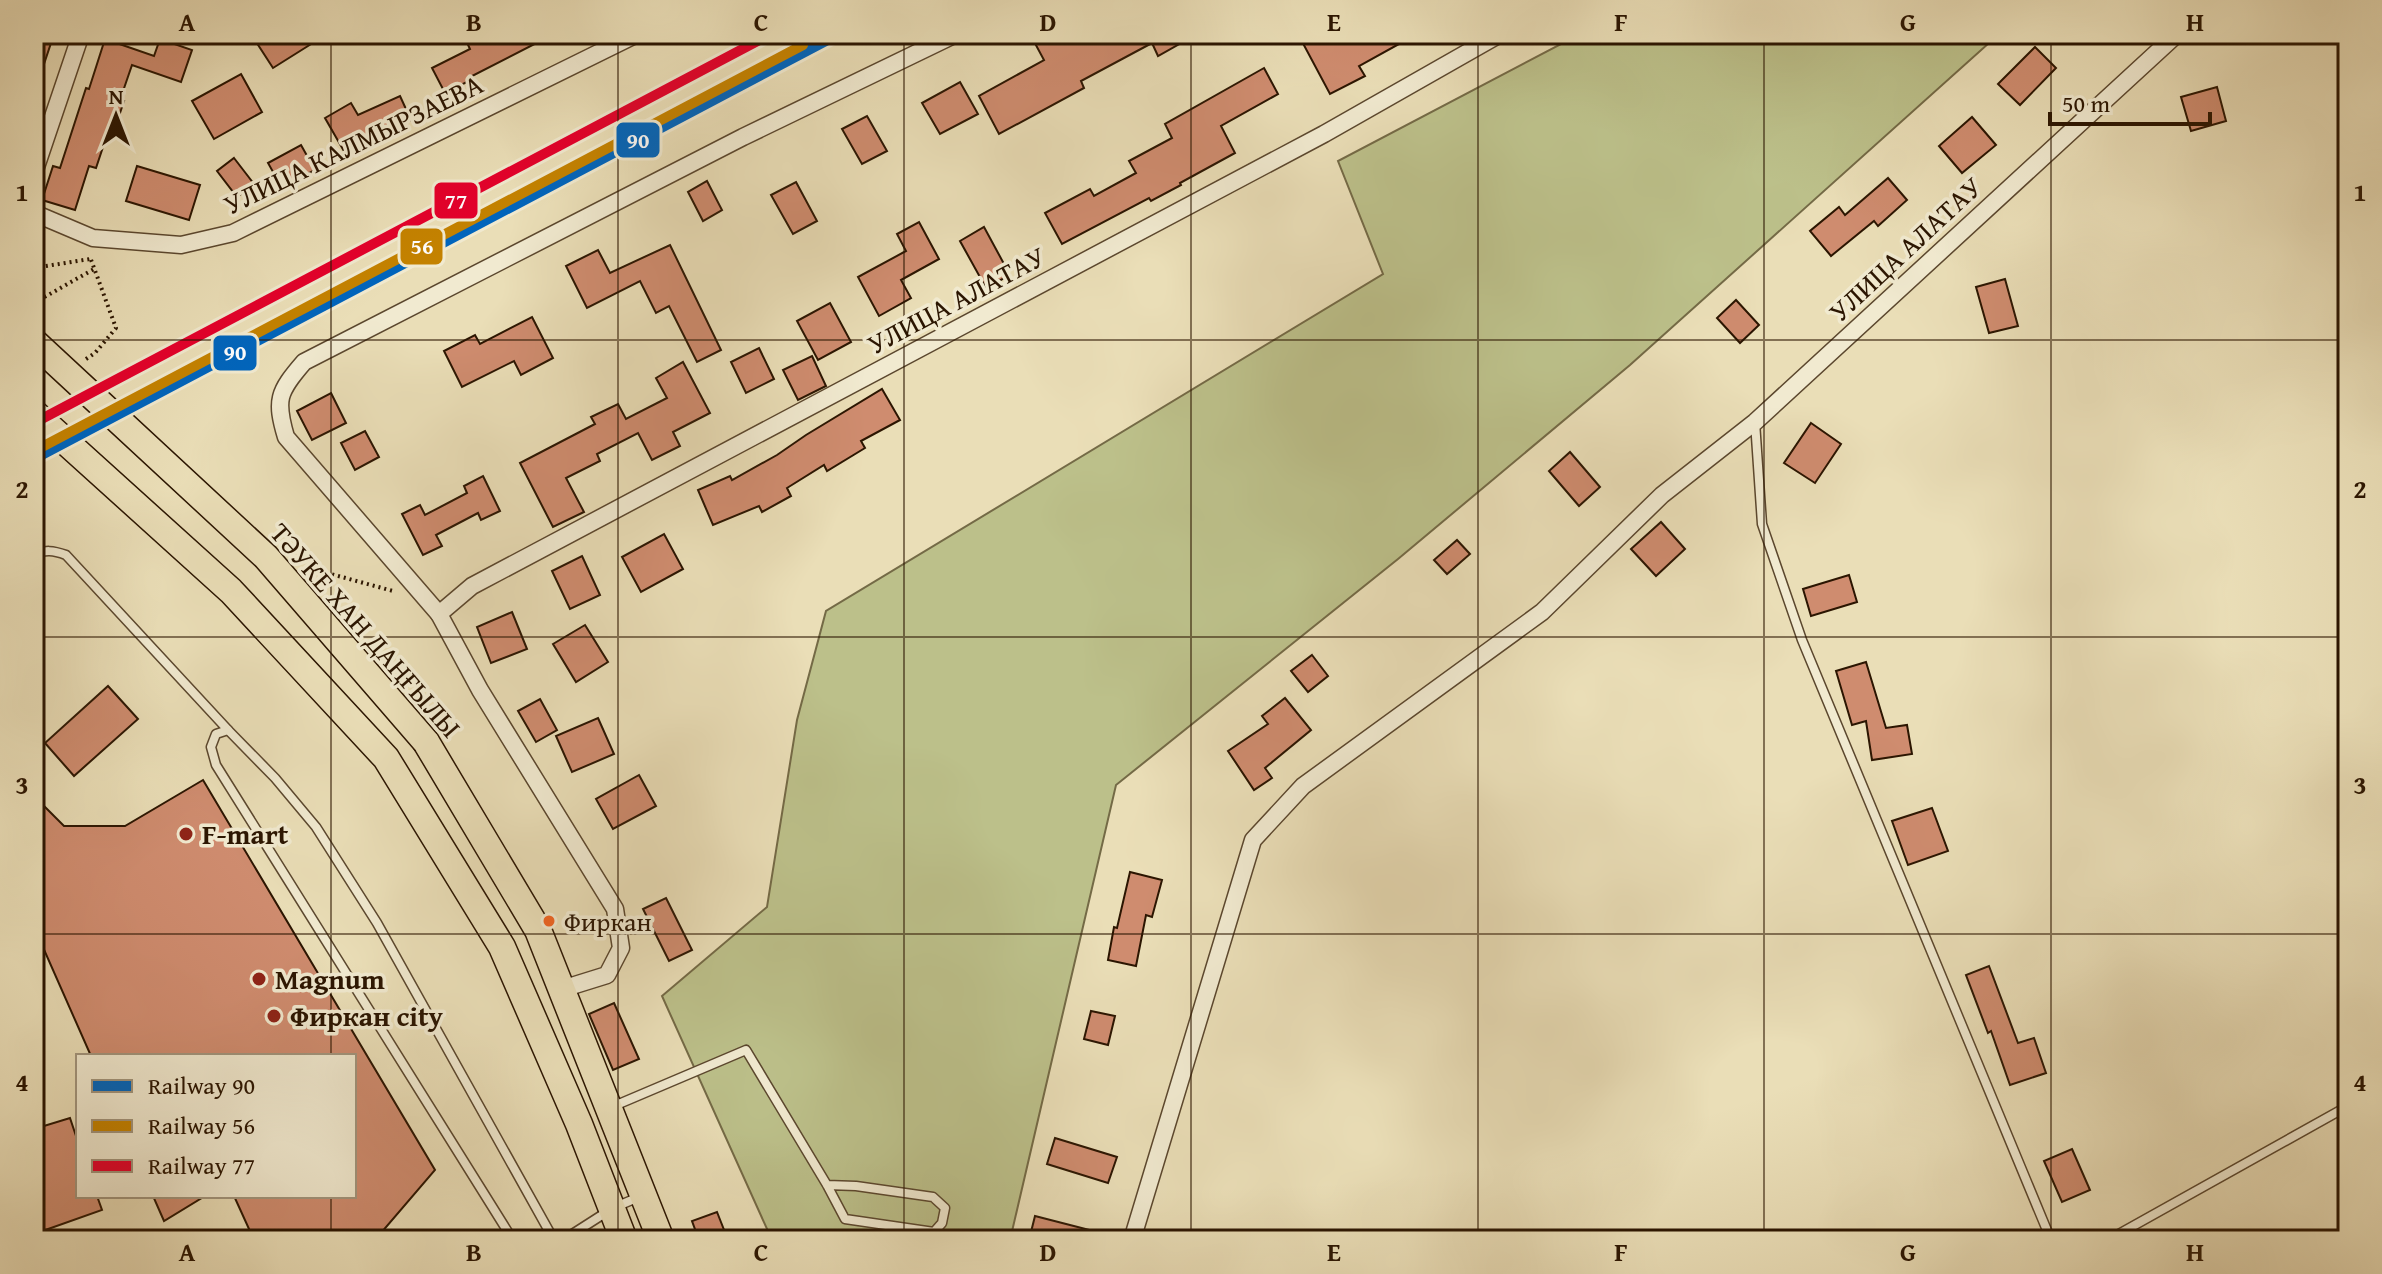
<svg xmlns="http://www.w3.org/2000/svg" width="2382" height="1274" viewBox="0 0 2382 1274" font-family="'Gentium Book Plus',serif">
	<style>
		.green { fill: #bcc08a; stroke: #746a46; stroke-width: 2 }
		.building { fill: #cf8c6f; stroke: #2b1501; stroke-width: 2 }
		.lines { fill: none; stroke-linecap: round; stroke-linejoin: round }
		.lane-casing { stroke: #5b472e; stroke-width: 11 }
		.street-casing { stroke: #5b472e; stroke-width: 19 }
		.primary-casing { stroke: #2b1501; stroke-width: 29 }
		.path { stroke: #2b1501; stroke-width: 4; stroke-dasharray: 2 4; stroke-linecap: butt }
		.lane { stroke: #f1ead0; stroke-width: 8 }
		.street { stroke: #f1ead0; stroke-width: 16 }
		.primary { stroke: #eadeb7; stroke-width: 26 }
		.primary-bridge-casing { stroke: #2b1501; stroke-width: 29; stroke-linecap: butt }
		.primary-bridge { stroke: #eadeb7; stroke-width: 26 }
		.rail-1-casing { stroke: #f1ead0; stroke-width: 16 }
		.rail-2-casing { stroke: #f1ead0; stroke-width: 16 }
		.rail-3-casing { stroke: #f1ead0; stroke-width: 16 }
		.rail-1 { stroke: #0065bd; stroke-width: 10 }
		.rail-2 { stroke: #c48200; stroke-width: 10 }
		.rail-3 { stroke: #e4002b; stroke-width: 10 }
		.grid { fill: none; stroke: #2b1501; stroke-width: 2; stroke-opacity: 0.55 }
		.poi-dot { fill: #8f2418; stroke: #f1ead0; stroke-width: 3 }
		.bus-dot { fill: #f26522; stroke: #f1ead0; stroke-width: 3 }
		.labels { text-anchor: middle; stroke-width: 7; stroke-linejoin: round; paint-order: stroke }
		.bus-label { font-size: 26px; fill: #2b1501; stroke: #f1ead0; text-anchor: start }
		.street-label { font-size: 28px; fill: #2b1501; stroke: #f1ead0 }
		.poi-label { font-size: 28px; font-weight: bold; fill: #2b1501; stroke: #f1ead0; text-anchor: start }
		.line-badge { stroke: #f1ead0; stroke-width: 3 }
		.badge-label { font-size: 22px; text-anchor: middle; font-weight: bold; fill: #fff }
		.neatline { fill: none; stroke: #2b1501; stroke-width: 3 }
		.grid-label { font-size: 26px; text-anchor: middle; font-weight: bold; fill: #2b1501 }
	</style>
	<rect width="100%" height="100%" fill="#eadeb7"/>
	<filter id="stains"><feTurbulence type="fractalNoise" baseFrequency=".0025" numOctaves="4"/><feColorMatrix values="0 0 0 0 .2 0 0 0 0 .09 0 0 0 0 .02 0 0 0 .5 -.17"/></filter>
	<radialGradient id="worn" r=".72"><stop offset=".6" stop-color="#630" stop-opacity="0"/><stop offset="1" stop-color="#630" stop-opacity=".3"/></radialGradient>
	<path class="green" d="M1580 34H1999L1630 365 1398 559 1116 785 1010 1240H772L662 996 767 907 797 720 826 611 1383 274 1338 161Z"/>
	<g class="building">
		<path d="M34 34H54L37 85H34Z"/>
		<path d="M251 34H327L273 68Z"/>
		<path d="M463 34H554L472 76 473 79 445 93 432 68 470 49Z"/>
		<path d="M1030 34H1197L1158 56 1152 43 1081 81 1084 88 999 134 979 96 1044 60Z"/>
		<path d="M1298 34H1417L1359 66 1365 76 1330 94Z"/>
		<path d="M105 39 154 56 160 39 192 50 181 82 132 65 120 100 124 101 115 128 110 126 96 168 89 166 75 210 42 200 53 166 60 168 86 88 89 89Z"/>
		<path d="M2035 47 2056 68 2020 105 1998 84Z"/>
		<path d="M1264 68 1278 94 1221 126 1235 153 1180 183 1181 185 1151 201 1149 198 1062 244 1045 213 1090 189 1094 196 1136 173 1129 161 1172 138 1165 124Z"/>
		<path d="M241 74 262 112 214 139 192 101Z"/>
		<path d="M960 82 978 114 940 134 922 103Z"/>
		<path d="M2217 87 2226 121 2191 131 2181 97Z"/>
		<path d="M400 96 411 120 375 136 345 153 325 118 351 103 358 115Z"/>
		<path d="M867 116 887 151 862 164 842 129Z"/>
		<path d="M1972 117 1996 145 1962 173 1939 146Z"/>
		<path d="M301 145 315 170 282 188 268 163Z"/>
		<path d="M234 158 254 184 237 197 217 171Z"/>
		<path d="M137 166 200 185 189 220 126 201Z"/>
		<path d="M1888 178 1907 200 1878 226 1874 221 1831 256 1810 231 1839 207 1845 215Z"/>
		<path d="M707 181 722 210 703 221 688 192Z"/>
		<path d="M796 182 817 221 793 234 771 195Z"/>
		<path d="M919 222 939 259 901 280 911 298 879 316 858 277 906 251 897 234Z"/>
		<path d="M984 227 1010 275 986 288 960 241Z"/>
		<path d="M670 245 721 350 697 362 669 306 656 313 640 281 587 308 566 266 598 250 610 273Z"/>
		<path d="M2005 279 2018 326 1989 333 1976 287Z"/>
		<path d="M1736 300 1759 325 1740 343 1717 318Z"/>
		<path d="M830 303 851 342 818 360 797 321Z"/>
		<path d="M532 317 553 358 521 375 514 361 462 387 444 351 475 335 480 344Z"/>
		<path d="M759 348 774 379 746 393 731 362Z"/>
		<path d="M812 356 826 386 798 400 783 370Z"/>
		<path d="M683 362 710 413 673 432 680 446 652 460 638 433 597 454 600 461 566 478 584 512 553 527 520 463 595 424 591 417 618 404 626 419 667 398 656 378Z"/>
		<path d="M882 389 900 420 861 441 865 448 827 471 824 465 787 488 791 496 762 512 759 506 713 525 698 490 730 476 732 480 777 455 806 435Z"/>
		<path d="M331 393 346 423 312 440 297 411Z"/>
		<path d="M1811 423 1841 444 1815 483 1784 463Z"/>
		<path d="M365 431 379 457 355 470 341 443Z"/>
		<path d="M1570 452 1600 487 1579 506 1549 471Z"/>
		<path d="M483 476 500 511 481 520 478 513 436 535 442 546 423 555 402 514 420 505 425 515 467 493 464 486Z"/>
		<path d="M1661 522 1685 549 1656 576 1631 549Z"/>
		<path d="M664 534 683 569 641 592 622 557Z"/>
		<path d="M1457 540 1470 554 1447 574 1434 560Z"/>
		<path d="M582 556 600 595 570 609 552 571Z"/>
		<path d="M1849 575 1857 602 1811 616 1803 589Z"/>
		<path d="M512 612 527 649 491 663 477 627Z"/>
		<path d="M585 625 608 662 576 682 553 644Z"/>
		<path d="M1312 655 1328 676 1308 692 1291 671Z"/>
		<path d="M1866 662 1886 728 1907 725 1912 754 1872 760 1866 721 1852 725 1836 671Z"/>
		<path d="M108 686 138 719 74 776 45 743Z"/>
		<path d="M1285 698 1311 730 1265 768 1272 778 1254 790 1228 751 1268 724 1262 716Z"/>
		<path d="M540 699 557 730 536 742 518 711Z"/>
		<path d="M598 718 614 754 572 772 556 736Z"/>
		<path d="M639 775 656 806 613 829 596 799Z"/>
		<path d="M203 780 435 1170 375 1240H254L234 1196H354V1056H91L34 927V796L64 826H125Z"/>
		<path d="M1932 808 1948 851 1908 865 1892 821Z"/>
		<path d="M1130 872 1162 880 1152 917 1146 915 1136 966 1108 960 1114 927 1117 928Z"/>
		<path d="M666 898 692 950 669 961 643 909Z"/>
		<path d="M1989 966 2018 1043 2034 1038 2046 1073 2010 1085 1991 1031 1988 1033 1966 975Z"/>
		<path d="M614 1003 639 1059 613 1070 589 1014Z"/>
		<path d="M1091 1011 1115 1016 1108 1045 1084 1039Z"/>
		<path d="M70 1118 78 1142V1196H97L102 1210 34 1234V1129Z"/>
		<path d="M1055 1138 1117 1157 1108 1183 1047 1164Z"/>
		<path d="M2072 1149 2090 1190 2062 1202 2044 1161Z"/>
		<path d="M153 1196H205L164 1221Z"/>
		<path d="M717 1212 728 1240H699L692 1221Z"/>
		<path d="M1035 1216 1105 1234 1104 1240H1029Z"/>
	</g>
	<g class="lines">
		<defs>
			<g id="lane">
				<path d="M1755 422 1762 524 1802 640 2051 1240"/>
				<path d="M34 557C43 548 55 551 66 555L228 730 216 734 211 747 216 765 513 1240"/>
				<path d="M228 730 275 778 316 827 377 923 554 1240"/>
				<path d="M614 1106 746 1050 827 1185 845 1219 934 1232 942 1223 945 1208 933 1197 856 1186 827 1185"/>
				<path d="M563 1240 613 1208 639 1197"/>
				<path d="M2108 1240 2348 1106"/>
			</g>
			<g id="street">
				<path d="M34 173 81 34"/>
				<path d="M34 213 93 238 181 245 233 233 637 34"/>
				<path d="M439 614 286 437C275 400 278 392 304 362L743 137 956 34"/>
				<path d="M562 989 607 975 621 948 615 909 480 690 439 614 472 586 1324 134 1500 34"/>
				<path d="M1132 1240 1253 840 1303 786 1542 612 1662 495 1755 422 2177 34"/>
			</g>
			<g id="primary">
				<path d="M34 413 231 591 386 758 502 947 579 1124 624 1240"/>
				<path d="M426 742 538 930 661 1240"/>
			</g>
		</defs>
		<use href="#lane" class="lane-casing"/>
		<use href="#street" class="street-casing"/>
		<use href="#primary" class="primary-casing"/>
		<g class="path">
			<path d="M34 268 90 259"/>
			<path d="M34 303 94 269"/>
			<path d="M86 359 95 353 116 328 90 257"/>
			<path d="M309 568 393 591"/>
		</g>
		<use href="#lane" class="lane"/>
		<use href="#street" class="street"/>
		<use href="#primary" class="primary"/>
		<defs>
			<path id="primary-bridge" d="M34 342 266 557 426 742"/>
		</defs>
		<use href="#primary-bridge" class="primary-bridge-casing"/>
		<use href="#primary-bridge" class="primary-bridge"/>
		<defs>
			<path id="rail-1" d="M34 459 839 34"/>
			<path id="rail-2" d="M40 448 803 45"/>
			<path id="rail-3" d="M34 423 771 34"/>
		</defs>
		<use href="#rail-1" class="rail-1-casing"/>
		<use href="#rail-2" class="rail-2-casing"/>
		<use href="#rail-3" class="rail-3-casing"/>
		<use href="#rail-1" class="rail-1"/>
		<use href="#rail-2" class="rail-2"/>
		<use href="#rail-3" class="rail-3"/>
	</g>
	<path class="grid" d="M331 34V1056M618 34V1240M904 34V1240M1191 34V1240M1478 34V1240M1764 34V1240M2051 34V1240M34 340H2348M34 637H2348M34 934H2348M331 1196V1240"/>
	<g class="poi-dot">
		<circle cx="186" cy="834" r="8"/>
		<circle cx="259" cy="979" r="8"/>
		<circle cx="274" cy="1016" r="8"/>
	</g>
	<circle class="bus-dot" cx="549" cy="921" r="7"/>
	<g class="labels">
		<g class="bus-label">
			<text x="564" y="931">Фиркан</text>
		</g>
		<g class="street-label">
			<text transform="translate(353 144) rotate(-26)" y="10">УЛИЦА КАЛМЫРЗАЕВА</text>
			<text transform="translate(1905 249) rotate(-43)" y="10">УЛИЦА АЛАТАУ</text>
			<text transform="translate(956 300) rotate(-28)" y="10">УЛИЦА АЛАТАУ</text>
			<text transform="translate(366 630) rotate(49)" y="10">ТӘУКЕ ХАН ДАҢҒЫЛЫ</text>
		</g>
		<g class="poi-label">
			<text x="202" y="844">F-mart</text>
			<text x="275" y="989">Magnum</text>
			<text x="290" y="1026">Фиркан city</text>
		</g>
	</g>
	<g class="line-badge">
		<rect x="615" y="121" width="46" height="38" rx="8" fill="#0065bd"/>
		<rect x="433" y="181" width="46" height="39" rx="8" fill="#e4002b"/>
		<rect x="399" y="227" width="45" height="39" rx="8" fill="#c48200"/>
		<rect x="212" y="334" width="46" height="38" rx="8" fill="#0065bd"/>
	</g>
	<g class="badge-label">
		<text x="638" y="148">90</text>
		<text x="456" y="208">77</text>
		<text x="422" y="254">56</text>
		<text x="235" y="360">90</text>
	</g>
	<rect width="2382" height="1274" fill="none" stroke="#eadeb7" stroke-width="88"/>
	<rect x="76" y="1054" width="280" height="144" fill="#f1ead0" stroke="#a2957d" stroke-width="2"/>
	<rect x="92" y="1080" width="40" height="12" fill="#0065bd" stroke="#a2957d" stroke-width="2"/>
	<text x="148" y="1094" font-size="24" fill="#2b1501">Railway 90</text>
	<rect x="92" y="1120" width="40" height="12" fill="#c48200" stroke="#a2957d" stroke-width="2"/>
	<text x="148" y="1134" font-size="24" fill="#2b1501">Railway 56</text>
	<rect x="92" y="1160" width="40" height="12" fill="#e4002b" stroke="#a2957d" stroke-width="2"/>
	<text x="148" y="1174" font-size="24" fill="#2b1501">Railway 77</text>
	<g transform="translate(116 116)" stroke="#f1ead0" stroke-width="6" paint-order="stroke">
	<path d="M0-6L14 30L0 20L-14 30Z" fill="#2b1501"/>
	<text y="-12" font-size="22" font-weight="bold" text-anchor="middle" fill="#2b1501">N</text>
	</g>
	<path d="M2050 112v12h160v-12" fill="none" stroke="#2b1501" stroke-width="4"/>
	<text x="2062" y="112" font-size="24" fill="#2b1501" stroke="#f1ead0" stroke-width="6" paint-order="stroke">50 m</text>
	<rect x="44" y="44" width="2294" height="1186" class="neatline"/>
	<g class="grid-label">
		<text x="187" y="31">A</text>
		<text x="474" y="31">B</text>
		<text x="761" y="31">C</text>
		<text x="1048" y="31">D</text>
		<text x="1334" y="31">E</text>
		<text x="1621" y="31">F</text>
		<text x="1908" y="31">G</text>
		<text x="2195" y="31">H</text>
		<text x="22" y="201">1</text>
		<text x="2360" y="201">1</text>
		<text x="22" y="498">2</text>
		<text x="2360" y="498">2</text>
		<text x="22" y="794">3</text>
		<text x="2360" y="794">3</text>
		<text x="22" y="1091">4</text>
		<text x="2360" y="1091">4</text>
		<text x="187" y="1261">A</text>
		<text x="474" y="1261">B</text>
		<text x="761" y="1261">C</text>
		<text x="1048" y="1261">D</text>
		<text x="1334" y="1261">E</text>
		<text x="1621" y="1261">F</text>
		<text x="1908" y="1261">G</text>
		<text x="2195" y="1261">H</text>
	</g>
	<rect width="100%" height="100%" filter="url(#stains)"/>
	<rect width="100%" height="100%" fill="url(#worn)"/>
</svg>
